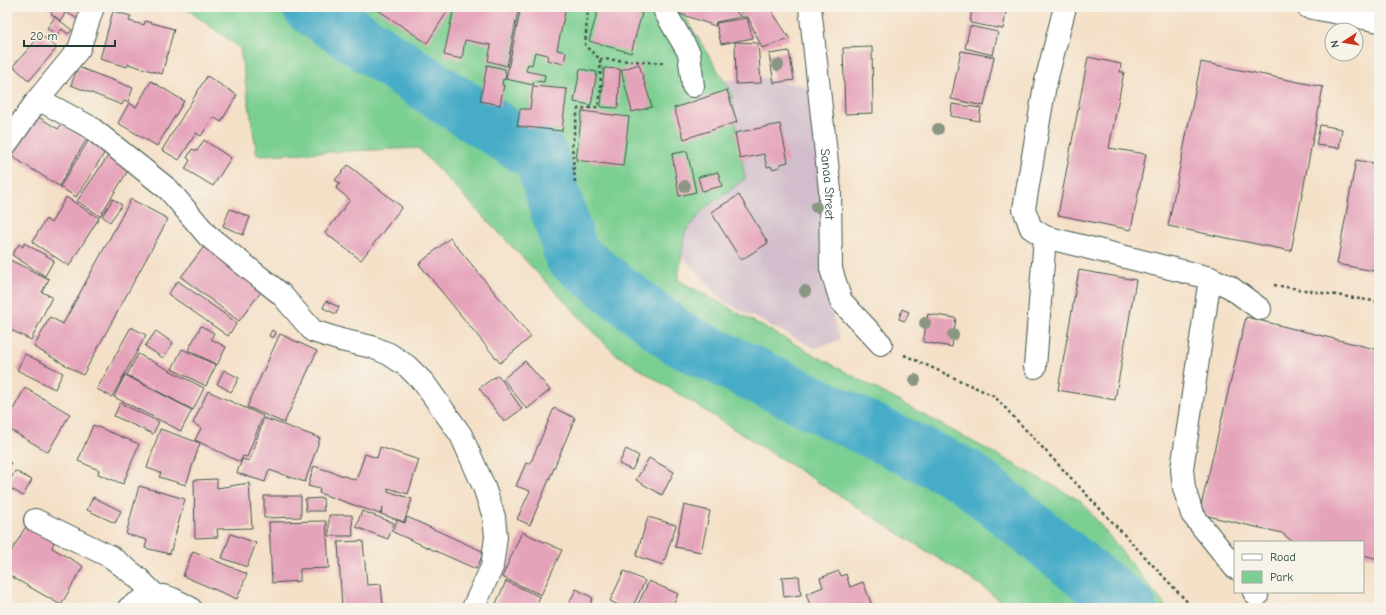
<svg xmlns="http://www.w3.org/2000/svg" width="1386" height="615" viewBox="0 0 1386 615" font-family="'Comic Neue',sans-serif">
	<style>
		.industrial { fill: #d1bdcb }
		.green { fill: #7bcf92; stroke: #4d8663 }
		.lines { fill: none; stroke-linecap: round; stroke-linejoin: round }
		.river { stroke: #47acc7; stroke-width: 55 }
		.building { fill: #e5a3ba }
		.minor-casing { stroke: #3f554a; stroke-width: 24 }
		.path { stroke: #3f554a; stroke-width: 2.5; stroke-dasharray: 3 3; stroke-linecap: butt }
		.minor { stroke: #fff; stroke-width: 22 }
		.tree { fill: #899681 }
		.labels { text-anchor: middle; stroke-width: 3; stroke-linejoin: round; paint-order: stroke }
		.street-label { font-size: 13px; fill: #1f3d34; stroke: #f7f3e8 }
	</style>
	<rect width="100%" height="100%" fill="#f7f3e8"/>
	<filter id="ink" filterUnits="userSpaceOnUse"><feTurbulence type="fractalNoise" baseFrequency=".025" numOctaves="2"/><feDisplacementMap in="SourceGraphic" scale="8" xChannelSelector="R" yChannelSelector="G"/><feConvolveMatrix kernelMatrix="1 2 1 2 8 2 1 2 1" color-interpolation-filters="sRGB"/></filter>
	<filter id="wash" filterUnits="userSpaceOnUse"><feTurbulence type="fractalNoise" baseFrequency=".012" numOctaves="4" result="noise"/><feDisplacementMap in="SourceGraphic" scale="16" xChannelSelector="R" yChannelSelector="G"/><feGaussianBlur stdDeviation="0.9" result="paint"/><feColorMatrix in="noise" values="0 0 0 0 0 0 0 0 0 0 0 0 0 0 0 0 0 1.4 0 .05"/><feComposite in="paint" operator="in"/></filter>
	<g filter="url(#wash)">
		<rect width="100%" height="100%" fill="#f4e0c7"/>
		<path class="industrial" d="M753 76 818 89 834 248 827 298 840 340 815 348 724 302 670 243 693 86Z"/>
		<path class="green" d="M184 7H679L731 92 745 179 705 208 685 232 678 280 1081 501 1167 608H1008L982 586 614 353 418 148 257 155 240 48Z"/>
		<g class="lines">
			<path class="river" d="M310 7 443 95 541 157 572 256 678 338 966 476 1129 608"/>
		</g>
		<g id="blocks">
			<g class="building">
				<path d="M45 7H54L51 11Z"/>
				<path d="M55 7H85L78 19 60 9 65 13 61 21 51 14Z"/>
				<path d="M380 7H446L449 9 427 43 378 10Z"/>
				<path d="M454 7H519L507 66 488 61 491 45 465 40 462 59 444 55Z"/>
				<path d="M521 7H566L557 50 566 52 564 64 547 60 548 55 535 52 532 65 528 64 526 71 545 75 544 82 534 81 533 85 506 79Z"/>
				<path d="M599 7H620L642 13 631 53 589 41Z"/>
				<path d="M670 7H737L736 10 740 17 716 22 715 26 669 10Z"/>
				<path d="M741 7H769L790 39 762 48 748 17H741Z"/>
				<path d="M972 7H1007L1003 29 970 23Z"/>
				<path d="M113 11 131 16 129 21 144 25 145 21 174 29 162 74 128 64 127 67 100 59Z"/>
				<path d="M55 17 72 30 68 34 62 29 57 35 47 28Z"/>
				<path d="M747 18 753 38 721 44 716 23Z"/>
				<path d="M970 26 998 32 993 55 965 48Z"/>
				<path d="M41 35 57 48 29 81 13 66Z"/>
				<path d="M735 42 758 43 761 83 736 84Z"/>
				<path d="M872 47 873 113 845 114 843 48Z"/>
				<path d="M789 51 794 80 774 83 769 54Z"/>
				<path d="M961 51 994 57 984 106 951 99Z"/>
				<path d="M1088 57 1121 64 1120 72H1124L1109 148 1146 154 1131 230 1058 215Z"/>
				<path d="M1201 62 1323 87 1291 251 1168 226Z"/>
				<path d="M639 64 652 107 632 112 621 70Z"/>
				<path d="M487 65 505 69V72L506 73 505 80 503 79 502 85H504L500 105 480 101Z"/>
				<path d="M78 67 133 88 128 102 124 101 122 105 71 85Z"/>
				<path d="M604 68 620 69 618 108 601 107Z"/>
				<path d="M580 69 597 72 591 105 574 102Z"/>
				<path d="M207 76 237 95 221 122 213 117 201 136 196 133 179 160 162 150Z"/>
				<path d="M151 81 184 101 157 146 118 123 129 103 136 107Z"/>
				<path d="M533 86 567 89 562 131 517 126 520 109H530Z"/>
				<path d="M727 90 737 122 684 139 674 108Z"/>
				<path d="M952 104 981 108 979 121 951 116Z"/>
				<path d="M582 111 629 117 623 166 576 160Z"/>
				<path d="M32 113 58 129 63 121 88 137 59 186 8 154Z"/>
				<path d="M780 124 788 162 780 164V167L772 169 771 166 767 167 764 154 740 159 735 133Z"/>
				<path d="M1320 125 1342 129 1339 148 1316 145Z"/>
				<path d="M90 138 107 149 76 197 60 187Z"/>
				<path d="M204 140 231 158 213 186 185 169 190 160 187 158 192 149 197 151Z"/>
				<path d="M687 151 696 192 679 196 672 154Z"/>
				<path d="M108 156 129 169 100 216 77 201Z"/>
				<path d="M1356 160 1379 164V272L1337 264Z"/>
				<path d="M348 165 402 207 361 260 325 233 350 200 336 188 340 183 335 180Z"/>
				<path d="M718 172 722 186 702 191 698 177Z"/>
				<path d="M739 195 768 243 741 260 711 212Z"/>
				<path d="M66 197 99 218 69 266 32 242 46 219 51 223Z"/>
				<path d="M113 199 122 205 110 222 102 216Z"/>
				<path d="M131 199 168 219 83 375 34 347 50 317 63 324Z"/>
				<path d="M230 209 250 217 243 235 223 226Z"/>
				<path d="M450 238 531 337 500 363 419 264Z"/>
				<path d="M24 243 54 260 45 276 12 255 19 244 23 247Z"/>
				<path d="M206 244 264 288 239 321 181 277Z"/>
				<path d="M10 260 49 279 42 292 52 297 31 340 7 328V266Z"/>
				<path d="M1079 270 1136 280 1115 400 1058 390Z"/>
				<path d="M178 281 237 323 228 336 168 294Z"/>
				<path d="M326 301 339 307 336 314 323 308Z"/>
				<path d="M902 309 909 312 905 321 899 319Z"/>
				<path d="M928 314 956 318 952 347 923 342Z"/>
				<path d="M1246 317 1379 350V559L1363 555V542H1293L1282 533 1199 514Z"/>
				<path d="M201 326 214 333 211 339 226 347 217 365 188 350Z"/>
				<path d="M131 327 146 335 112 397 97 389Z"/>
				<path d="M272 330 276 333 273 338 269 336Z"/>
				<path d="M156 331 173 343 163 358 145 346Z"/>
				<path d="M280 334 317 351 284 423 247 407Z"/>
				<path d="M182 349 216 365 206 386 172 369Z"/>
				<path d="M25 354 63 373 55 389 17 370Z"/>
				<path d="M138 354 204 388 193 410 127 375Z"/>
				<path d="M525 361 550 390 527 409 503 379Z"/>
				<path d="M224 370 239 378 231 392 217 384Z"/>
				<path d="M125 375 192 410 181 431 114 397Z"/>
				<path d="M498 375 522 409 504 422 479 388Z"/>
				<path d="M25 388 70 414 48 452 7 428V420Z"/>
				<path d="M208 391 263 416 247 457 243 456 240 462 195 440 201 428 193 423Z"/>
				<path d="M120 403 159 422 153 434 114 416Z"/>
				<path d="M554 408 575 418 530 525 517 519 530 491 516 486 526 463 530 464Z"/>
				<path d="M264 418 320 438 305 482 269 470 265 482 237 473 242 459 249 461Z"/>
				<path d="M93 425 139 444 123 484 98 474 99 470 78 461Z"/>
				<path d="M160 429 200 443 186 485 159 477 161 473 147 468Z"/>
				<path d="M380 447 419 460 408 494 388 488V491L412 499 404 522 381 514 383 507 380 514 319 493 320 489 308 486 314 466 356 480 365 454 377 458Z"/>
				<path d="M626 449 639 456 632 470 619 464Z"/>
				<path d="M649 458 674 472 662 495 636 480Z"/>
				<path d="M7 461 11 463 7 469Z"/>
				<path d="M15 471 32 480 23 496 7 486Z"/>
				<path d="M217 479V488L249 483 252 528 217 529 218 537 195 538 194 480Z"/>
				<path d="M139 486 185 499 170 554 145 548 147 540 126 534Z"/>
				<path d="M264 496H301V517L264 518Z"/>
				<path d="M93 497 121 511 115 523 87 510Z"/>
				<path d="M323 498 324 511H306L305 499Z"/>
				<path d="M684 505 710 511 701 552 675 547Z"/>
				<path d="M362 511 394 523 388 539 356 527Z"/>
				<path d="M329 515H352L353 536H329Z"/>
				<path d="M407 517 484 552 476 569 393 532 397 520 405 523Z"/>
				<path d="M648 517 676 525 663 565 636 556Z"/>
				<path d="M326 521 329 568 300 569V581L272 583 269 522Z"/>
				<path d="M26 526 54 542 52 548 83 566 61 605 7 574V559Z"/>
				<path d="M522 532 562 550 541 595 502 577Z"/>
				<path d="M231 534 256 543 247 567 222 558Z"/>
				<path d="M363 541 367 585 381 584 383 606 342 608 338 542Z"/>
				<path d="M193 551 247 574 237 599 183 576Z"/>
				<path d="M624 571 645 581 632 608H625L610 601Z"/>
				<path d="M839 571 841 576 846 574 850 587 863 582 873 608H811L806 594 823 587 820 578Z"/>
				<path d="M799 576 801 595 784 597 782 577Z"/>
				<path d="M506 581 540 597 535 608H494Z"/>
				<path d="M649 581 678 594 672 608H636Z"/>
				<path d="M576 589 593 598 588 608H567Z"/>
			</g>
		</g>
	</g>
	<g filter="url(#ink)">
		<use href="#blocks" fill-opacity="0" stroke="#3f554a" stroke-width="1"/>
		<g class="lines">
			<defs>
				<g id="minor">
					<path d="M666 7 665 12 689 53 693 86"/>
					<path id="s1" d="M810 7 830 190 831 269 841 301 881 344"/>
					<path d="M1065 7 1045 85 1024 209 1031 228 1045 237 1210 278 1230 287 1260 309"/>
					<path d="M1308 7 1379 21"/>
					<path d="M38 99 90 127 169 190 208 236 281 294 313 331 341 340 372 347 389 354 407 366 424 383 461 435 484 487 494 517 496 537 492 567 473 608"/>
					<path d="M7 143 38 99 79 49 93 7"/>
					<path d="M1210 278 1182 469 1184 488 1192 514 1235 568"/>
					<path d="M1035 367 1045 237"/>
					<path d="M35 520 111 557 137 577 155 595"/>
					<path d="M1254 592 1257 596"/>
					<path d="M129 608C156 591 162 592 190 608"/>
				</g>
			</defs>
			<use href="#minor" class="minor-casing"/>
			<g class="path">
				<path d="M600 59 664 63"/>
				<path d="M575 182 572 146 578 109 598 107 601 89 600 59 585 46 588 7"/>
				<path d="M1274 285 1379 302"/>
				<path d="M904 355 994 396 1193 608"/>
			</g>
			<use href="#minor" class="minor"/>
		</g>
		<g class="tree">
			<circle cx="778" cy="65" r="6"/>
			<circle cx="938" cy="129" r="6"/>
			<circle cx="685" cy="186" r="6"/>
			<circle cx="816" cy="207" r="6"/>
			<circle cx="805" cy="291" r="6"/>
			<circle cx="925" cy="323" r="6"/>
			<circle cx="953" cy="335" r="6"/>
			<circle cx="915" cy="380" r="6"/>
		</g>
	</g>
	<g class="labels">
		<g class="street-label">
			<text dy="5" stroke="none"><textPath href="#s1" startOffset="178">Sanaa Street</textPath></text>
		</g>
	</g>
	<rect width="1386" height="615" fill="none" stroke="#f7f3e8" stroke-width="24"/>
	<rect x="1234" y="541" width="130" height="52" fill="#f7f3e8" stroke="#a1aaa0"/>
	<rect x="1242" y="554" width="20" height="6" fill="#ffffff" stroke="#a1aaa0"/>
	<text x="1270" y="561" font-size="12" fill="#1f3d34">Road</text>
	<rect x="1242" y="571" width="20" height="12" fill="#7bcf92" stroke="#a1aaa0"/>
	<text x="1270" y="581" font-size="12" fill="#1f3d34">Park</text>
	<g transform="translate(1344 42) rotate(258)"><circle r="19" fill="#f7f3e8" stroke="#a1aaa0"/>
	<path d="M0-3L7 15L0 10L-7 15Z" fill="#c8321e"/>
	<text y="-6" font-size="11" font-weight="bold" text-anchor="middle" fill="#1f3d34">N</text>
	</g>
	<path d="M24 40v6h91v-6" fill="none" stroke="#1f3d34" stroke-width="2"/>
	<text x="30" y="40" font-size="12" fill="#1f3d34" stroke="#f7f3e8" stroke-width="3" paint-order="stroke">20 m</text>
</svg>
